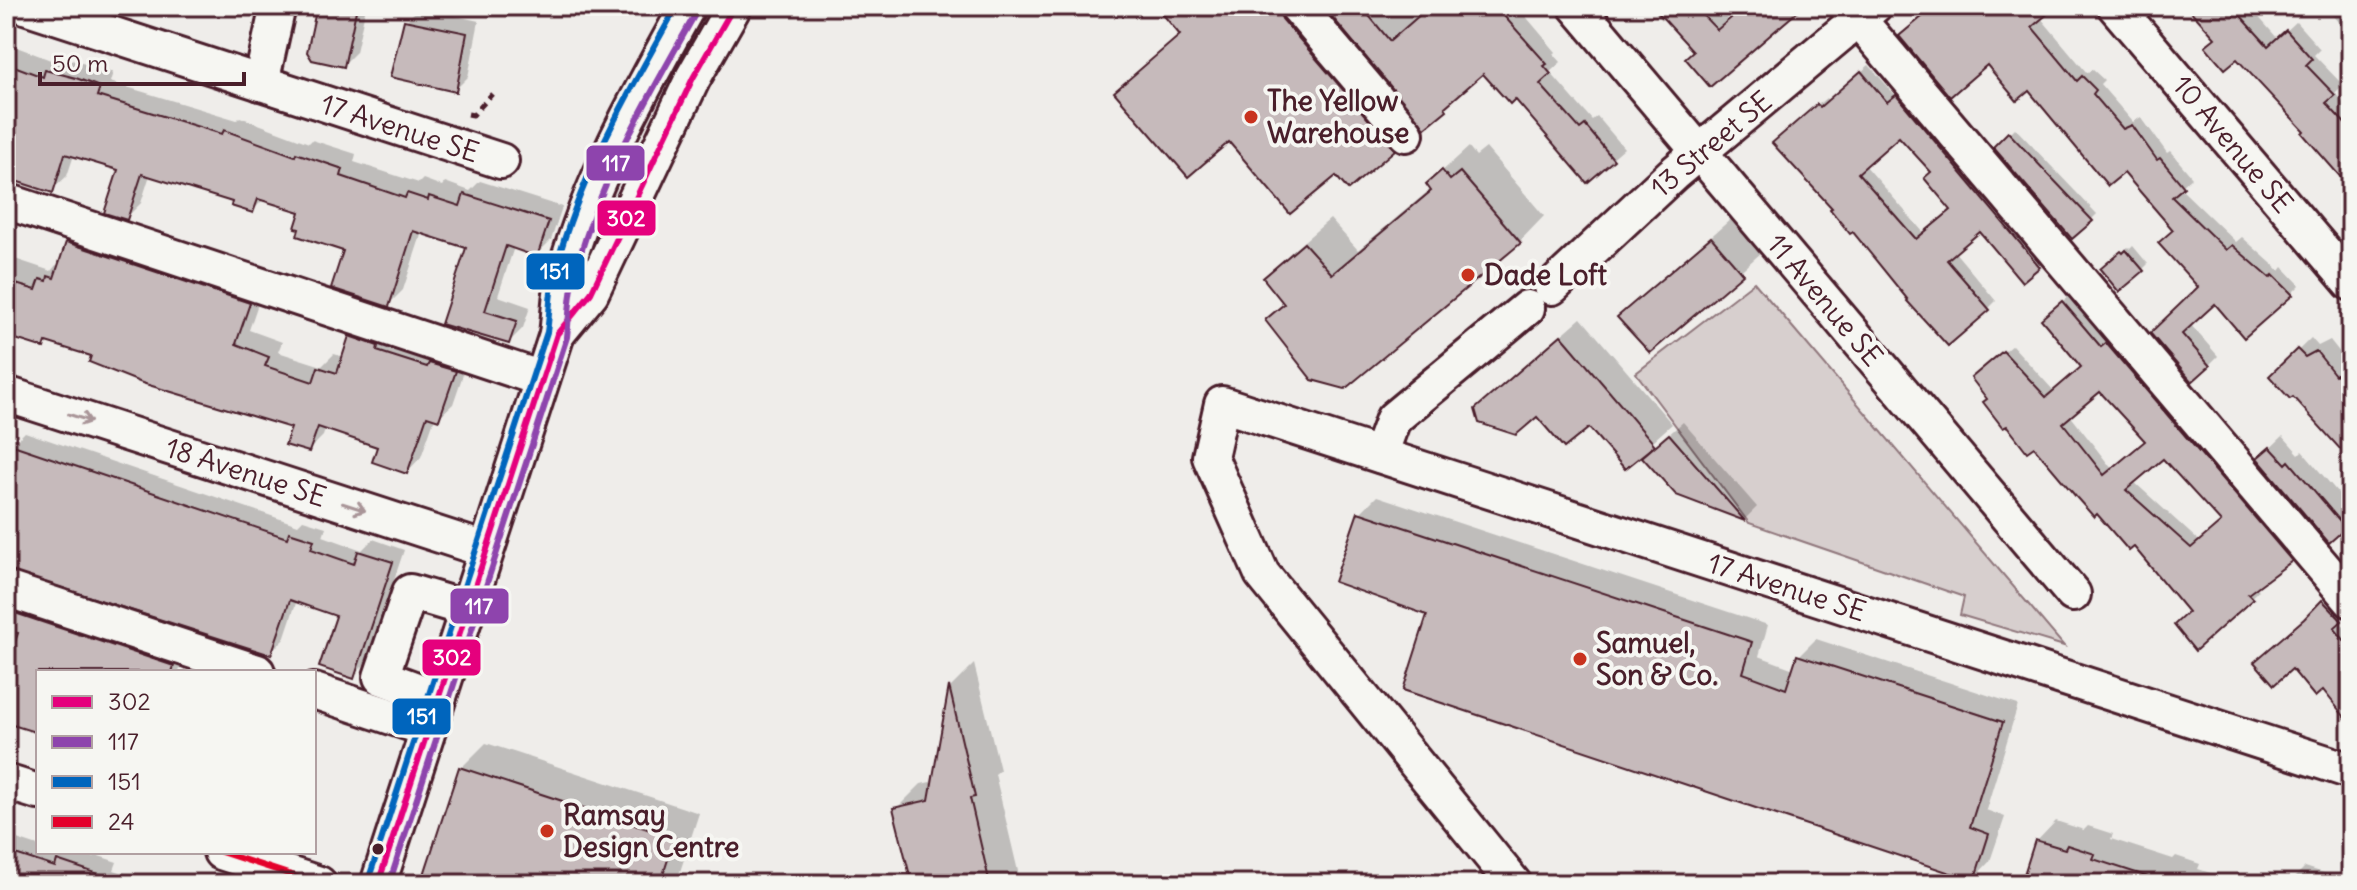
<svg xmlns="http://www.w3.org/2000/svg" width="2357" height="890" viewBox="0 0 2357 890" font-family="Delius,sans-serif">
	<style>
		.green { fill: #d7cfce; stroke: #90777c; stroke-width: 2 }
		.shadow { fill: #0003; fill-rule: evenodd }
		.building { fill: #c6babb; stroke: #4a1f2b; stroke-width: 2; fill-rule: evenodd }
		.lines { fill: none; stroke-linecap: round; stroke-linejoin: round }
		.minor-casing { stroke: #4a1f2b; stroke-width: 40 }
		.path { stroke: #4a1f2b; stroke-width: 5; stroke-dasharray: 8 6; stroke-linecap: butt }
		.minor { stroke: #f6f6f2; stroke-width: 34 }
		.bus-1-casing { stroke: #f6f6f2; stroke-width: 12 }
		.bus-2-casing { stroke: #f6f6f2; stroke-width: 12 }
		.bus-3-casing { stroke: #f6f6f2; stroke-width: 12 }
		.bus-4-casing { stroke: #f6f6f2; stroke-width: 12 }
		.bus-1 { stroke: #e5007d; stroke-width: 6 }
		.bus-2 { stroke: #8e44ad; stroke-width: 6 }
		.bus-3 { stroke: #0065bd; stroke-width: 6 }
		.bus-4 { stroke: #e4002b; stroke-width: 6 }
		.oneway { stroke: #a99598 }
		.poi-dot { fill: #c8321e; stroke: #f6f6f2; stroke-width: 3 }
		.bus-dot { fill: #4a1f2b; stroke: #f6f6f2; stroke-width: 3 }
		.labels { text-anchor: middle; stroke-width: 8; stroke-linejoin: round; paint-order: stroke }
		.poi-label { font-size: 28px; font-weight: bold; fill: #4a1f2b; stroke: #f6f6f2; text-anchor: start }
		.street-label { font-size: 28px; fill: #4a1f2b; stroke: #f6f6f2 }
		.line-badge { stroke: #f6f6f2; stroke-width: 3 }
		.badge-label { font-size: 22px; text-anchor: middle; font-weight: bold; fill: #fff }
	</style>
	<rect width="100%" height="100%" fill="#efedea"/>
	<filter id="ink" filterUnits="userSpaceOnUse"><feTurbulence type="fractalNoise" baseFrequency=".0125" numOctaves="2"/><feDisplacementMap in="SourceGraphic" scale="16" xChannelSelector="R" yChannelSelector="G"/><feConvolveMatrix kernelMatrix="1 2 1 2 8 2 1 2 1" color-interpolation-filters="sRGB"/></filter>
	<g filter="url(#ink)">
		<path class="green" d="M1754 282 2064 646 1960 615 1964 597 1749 523 1636 373Z"/>
		<g class="shadow">
			<path d="M178 6H217L209 15Z"/>
			<path d="M319 6H366L356 52 343 65Z"/>
			<path d="M1159 6H1309L1413 129 1394 149 1336 173 1229 140 1117 92 1182 33Z"/>
			<path d="M1326 6H1517L1556 52 1554 54 1561 62 1550 72 1592 120 1597 116 1624 148 1587 180 1516 96 1483 71 1455 96 1456 97 1445 108Z"/>
			<path d="M1650 6H1714L1729 21 1746 6H1757L1695 51 1665 18 1662 20Z"/>
			<path d="M1936 6H2053L2040 17 2087 73 2092 69 2104 80 2100 84 2133 122 2141 117 2167 153 2170 151 2192 177 2180 188 2236 242 2242 237 2280 271 2283 267 2300 285 2291 294 2216 301 2190 324 2218 356 2209 365 2153 333 2201 287 2175 230 2125 170Z"/>
			<path d="M2189 6H2249L2278 39 2296 22 2320 49 2314 55 2343 85 2335 93 2351 112V181Z"/>
			<path d="M2325 6H2351V38Z"/>
			<path d="M419 8 479 21 468 77 455 90 406 21Z"/>
			<path d="M6 43 56 62 61 57 113 72 110 82 237 120 240 117 309 143 312 140 356 154 354 162 419 183 423 179 442 186 445 182 470 191 480 181 562 207 551 240 537 254 514 247 498 296 530 307 523 328 509 342 444 323 468 247 422 232 403 290 388 305 345 249 303 211 264 199 252 211 234 201 150 175 141 203 126 218 120 169 74 155 67 176 52 190 6 175Z"/>
			<path d="M1869 65 1896 96 1905 89 2046 258 2038 265 1980 229 1954 251 1996 301 1988 309 1834 208 1782 135 1826 98 1828 101ZM1899 135 1933 172 1953 209 1924 233 1865 165Z"/>
			<path d="M2015 128 2097 214 2091 220 1996 147Z"/>
			<path d="M1469 147 1476 156 1486 148 1544 216 1519 242 1268 320 1285 302 1265 278 1290 253 1330 219 1358 250 1432 188 1428 184Z"/>
			<path d="M1731 219 1761 253 1651 350 1619 317Z"/>
			<path d="M83 229 263 289 249 330 282 342 278 352 322 366 334 354 344 357 351 337 365 323 469 357 453 404 438 418 435 417 421 457 407 472 380 445 326 427 323 436 309 450 293 426 49 341 44 346 6 335V256L51 271 56 265 60 267 68 243Z"/>
			<path d="M2133 246 2148 264 2142 270 2108 264 2128 247 2130 249Z"/>
			<path d="M2070 295 2109 341 2115 336 2298 552 2255 586 2259 590 2195 648 2191 612 2135 544 1990 399 1981 371 2012 345 2054 391 2083 366 2051 311ZM2100 390 2148 440 2112 469 2070 415ZM2163 456 2224 521 2200 542 2133 481Z"/>
			<path d="M1581 318 1672 424 1625 466 1589 425 1497 391Z"/>
			<path d="M2311 338 2318 346 2330 340 2349 364 2351 362V463L2341 451V446L2293 394 2272 376Z"/>
			<path d="M1683 422 1757 507 1745 519 1677 494 1658 444Z"/>
			<path d="M25 432 298 525 303 520 326 527 323 536 362 550 373 539 404 550 366 663 353 676 339 614 297 600 284 639 271 652 6 565V463L12 445Z"/>
			<path d="M2283 436 2299 454 2302 451 2351 508V520L2329 540 2260 458Z"/>
			<path d="M1377 496 1768 625 1759 656 1794 669 1799 656 1816 639 2018 705 1986 810 2005 817 1990 861 1973 879 1429 614 1360 513Z"/>
			<path d="M2329 595 2346 614 2339 621 2351 635V708L2293 666 2310 616Z"/>
			<path d="M16 598 185 654 179 672H38V732L6 721V608Z"/>
			<path d="M974 664 1000 770 995 774 1021 884H914L896 809 921 784 935 781 951 687Z"/>
			<path d="M486 743 699 813 676 884H423L461 768Z"/>
			<path d="M2056 821 2084 830 2088 826 2113 834 2111 839 2173 859 2176 856 2200 864 2198 869 2229 879 2227 884H2023L2037 841Z"/>
			<path d="M6 830 16 833 14 838 38 846V852H79L94 857 96 855 117 862 114 870 158 884H6Z"/>
			<path d="M2351 855V884H2288L2305 867 2343 879Z"/>
			<path d="M194 877 215 884H180L186 878 191 880Z"/>
		</g>
		<g class="building">
			<path d="M317 6H357L344 67 312 60 307 52Z"/>
			<path d="M1156 6H1278L1282 19 1395 150 1348 190 1336 176 1290 214 1229 142 1188 177 1114 92 1180 35Z"/>
			<path d="M1323 6H1361L1390 41 1430 6H1495L1547 64 1544 66 1551 74 1540 84 1580 129 1585 125 1614 160 1587 183 1515 99 1510 104 1483 74 1445 107 1447 110 1425 128Z"/>
			<path d="M1652 6H1694L1717 30 1745 6H1804L1710 87 1685 58 1693 51Z"/>
			<path d="M1935 6H2057L2032 27 2077 81 2082 76 2096 90 2093 94 2123 129 2132 125 2157 160 2160 158 2184 187 2172 197 2226 250 2232 245 2270 278 2273 275 2293 295 2244 338 2215 304 2182 334 2210 366 2192 382 2150 333 2198 287 2158 243 2173 230 2124 173 2108 186 2029 91 2017 101 1987 65 1950 97 1899 36Z"/>
			<path d="M2186 6H2232L2268 46 2286 30 2312 59 2306 65 2335 95 2326 103 2351 130V189L2302 133 2304 131 2237 59 2225 69 2205 46 2215 38Z"/>
			<path d="M404 20 467 33 456 92 390 77Z"/>
			<path d="M6 63 43 77 45 70 76 78 100 87 97 96 222 134 224 130 295 156 296 153 343 169 341 176 405 198 407 193 428 200 429 196 460 206 464 194 549 221 537 257 506 246 485 311 517 321 509 344 441 324 466 248 413 231 389 307 331 288 343 251 297 236 299 229 295 228 300 212 258 199 253 213 231 206 232 202 142 174 127 220 104 213 118 170 65 154 53 193 6 178Z"/>
			<path d="M1861 71 1887 102 1896 95 2040 267 2022 282 1980 232 1947 260 1990 310 1948 346 1907 301 1908 300 1853 232 1850 234 1830 209 1832 208 1772 143 1817 104 1820 107ZM1899 137 1931 172 1924 178 1951 210 1916 239 1858 173Z"/>
			<path d="M2008 132 2093 221 2072 239 1993 147Z"/>
			<path d="M1442 170 1450 180 1460 172 1521 243 1345 389 1312 380 1265 320 1284 304 1263 278 1304 243 1332 274 1431 191 1426 184Z"/>
			<path d="M1711 237 1743 274 1650 353 1617 317Z"/>
			<path d="M66 242 250 303 236 344 269 357 265 366 313 382 318 367 337 373 349 336 378 346 377 351 427 367 429 363 456 371 439 420 427 416 407 474 372 462 377 447 318 427 309 452 285 445 291 428 142 383 89 362 91 356 46 342 44 348 6 336V281L36 290 40 279 47 281 48 276 54 278Z"/>
			<path d="M2126 250 2144 271 2119 292 2100 269 2121 251 2123 253Z"/>
			<path d="M2062 301 2101 347 2106 343 2292 561 2248 594 2253 599 2195 651 2174 625 2188 612 2134 547 2129 551 2097 514 2094 517 2077 498 2034 447 2027 452 2007 426 2003 428 1983 402 1987 399 1971 378 2003 351 2046 397 2081 367 2041 319ZM2100 392 2145 441 2104 475 2063 423ZM2163 459 2221 522 2191 548 2126 490Z"/>
			<path d="M1561 335 1655 445 1625 469 1589 428 1564 448 1537 417 1516 435 1479 423 1475 409Z"/>
			<path d="M2297 349 2305 357 2316 351 2335 375 2341 371 2351 381V461L2293 397 2290 399 2269 376Z"/>
			<path d="M1669 434 1745 521 1676 495 1642 457Z"/>
			<path d="M10 444 287 538 289 532 314 540 311 549 354 564 358 551 393 562 354 679 319 667 336 616 290 600 271 655 6 570V456Z"/>
			<path d="M2270 447 2286 464 2289 461 2346 528 2329 543 2257 458Z"/>
			<path d="M1358 512 1752 642 1743 673 1786 689 1797 655 2003 722 1970 827 1989 834 1974 881 1403 690 1427 615 1334 582Z"/>
			<path d="M2322 600 2342 621 2334 628 2351 648V725L2323 690 2315 697 2292 669 2274 685 2254 662 2304 619Z"/>
			<path d="M6 610 174 666 172 672H38V733L6 723V668L18 633 6 631Z"/>
			<path d="M949 686 975 797 970 798 990 884H912L893 808 929 800Z"/>
			<path d="M459 767 675 838 660 884H421Z"/>
			<path d="M2035 840 2065 849 2067 845 2095 854 2093 859 2158 880 2157 884H2021Z"/>
			<path d="M6 851 55 867 57 860 116 880 115 884H6Z"/>
		</g>
		<g class="lines">
			<defs>
				<g id="minor">
					<path d="M25 6 501 161"/>
					<path d="M1297 6 1406 134"/>
					<path d="M1576 6 2073 594"/>
					<path d="M1847 6 2351 600"/>
					<path d="M2115 6 2351 283"/>
					<path d="M261 83 278 6"/>
					<path d="M6 201 542 379"/>
					<path d="M1552 287 1673 174 1874 6"/>
					<path d="M557 334 591 293 693 78 734 6"/>
					<path d="M6 394 486 550"/>
					<path d="M1380 455 1393 419 1527 308"/>
					<path d="M6 589 257 672"/>
					<path d="M314 691 428 729"/>
					<path d="M438 698 381 677 410 592 467 609"/>
					<path d="M6 782 38 792"/>
					<path d="M221 852 319 884"/>
					<path d="M378 884 557 334C560 314 559 292 565 273 590 181 642 89 688 6"/>
					<path d="M1514 884 1262 574 1210 457 1222 404 2351 771"/>
				</g>
			</defs>
			<use href="#minor" class="minor-casing"/>
			<path class="path" d="M468 114 473 115 492 94"/>
			<use href="#minor" class="minor"/>
			<defs>
				<path id="bus-1" d="M378 884 557 334 591 293 693 78 734 6"/>
				<path id="bus-2" d="M389 884 567 337C569 319 569 300 573 283 595 186 649 96 697 11"/>
				<path id="bus-3" d="M368 881 547 332C550 313 549 295 554 276 577 180 629 92 677 6"/>
				<path id="bus-4" d="M221 852 319 884"/>
			</defs>
			<use href="#bus-1" class="bus-1-casing"/>
			<use href="#bus-2" class="bus-2-casing"/>
			<use href="#bus-3" class="bus-3-casing"/>
			<use href="#bus-4" class="bus-4-casing"/>
			<use href="#bus-1" class="bus-1"/>
			<use href="#bus-2" class="bus-2"/>
			<use href="#bus-3" class="bus-3"/>
			<use href="#bus-4" class="bus-4"/>
		</g>
		<defs><path id="oneway-shaft" d="M-6 0H5M1.5-3L5.5 0L1.5 3" fill="none" stroke-width="1.6" stroke-linecap="round" stroke-linejoin="round" transform="scale(2)"/></defs>
		<g class="oneway">
			<use href="#oneway-shaft" transform="translate(80 418) rotate(18)"/>
			<use href="#oneway-shaft" transform="translate(354 507) rotate(18)"/>
		</g>
	</g>
	<g class="poi-dot">
		<circle cx="1251" cy="117" r="8"/>
		<circle cx="1468" cy="275" r="8"/>
		<circle cx="1580" cy="659" r="8"/>
		<circle cx="547" cy="831" r="8"/>
	</g>
	<circle class="bus-dot" cx="378" cy="849" r="7"/>
	<g class="labels">
		<g class="poi-label">
			<text x="1267" y="111">The Yellow<tspan x="1267" dy="32">Warehouse</tspan></text>
			<text x="1484" y="285">Dade Loft</text>
			<text x="1596" y="653">Samuel,<tspan x="1596" dy="32">Son &amp; Co.</tspan></text>
			<text x="563" y="825">Ramsay<tspan x="563" dy="32">Design Centre</tspan></text>
		</g>
		<g class="street-label">
			<text transform="translate(400 128) rotate(18)" y="10">17 Avenue SE</text>
			<text transform="translate(1711 144) rotate(-40)" y="10">13 Street SE</text>
			<text transform="translate(2233 144) rotate(50)" y="10">10 Avenue SE</text>
			<text transform="translate(1825 300) rotate(50)" y="10">11 Avenue SE</text>
			<text transform="translate(246 472) rotate(18)" y="10">18 Avenue SE</text>
			<text transform="translate(1787 587) rotate(18)" y="10">17 Avenue SE</text>
		</g>
	</g>
	<g class="line-badge">
		<rect x="585" y="144" width="61" height="38" rx="8" fill="#8e44ad"/>
		<rect x="596" y="199" width="61" height="38" rx="8" fill="#e5007d"/>
		<rect x="525" y="252" width="61" height="39" rx="8" fill="#0065bd"/>
		<rect x="449" y="587" width="61" height="38" rx="8" fill="#8e44ad"/>
		<rect x="421" y="638" width="61" height="39" rx="8" fill="#e5007d"/>
		<rect x="391" y="697" width="61" height="39" rx="8" fill="#0065bd"/>
	</g>
	<g class="badge-label">
		<text x="616" y="171">117</text>
		<text x="626" y="226">302</text>
		<text x="555" y="279">151</text>
		<text x="479" y="614">117</text>
		<text x="452" y="665">302</text>
		<text x="422" y="724">151</text>
	</g>
	<rect width="2357" height="890" fill="none" stroke="#f6f6f2" stroke-width="32"/>
	<rect x="16" y="16" width="2325" height="858" fill="none" stroke="#4a1f2b" stroke-width="3" filter="url(#ink)"/>
	<rect x="36" y="670" width="280" height="184" fill="#f6f6f2" stroke="#b1a0a2" stroke-width="2"/>
	<rect x="52" y="696" width="40" height="12" fill="#e5007d" stroke="#b1a0a2" stroke-width="2"/>
	<text x="108" y="710" font-size="24" fill="#4a1f2b">302</text>
	<rect x="52" y="736" width="40" height="12" fill="#8e44ad" stroke="#b1a0a2" stroke-width="2"/>
	<text x="108" y="750" font-size="24" fill="#4a1f2b">117</text>
	<rect x="52" y="776" width="40" height="12" fill="#0065bd" stroke="#b1a0a2" stroke-width="2"/>
	<text x="108" y="790" font-size="24" fill="#4a1f2b">151</text>
	<rect x="52" y="816" width="40" height="12" fill="#e4002b" stroke="#b1a0a2" stroke-width="2"/>
	<text x="108" y="830" font-size="24" fill="#4a1f2b">24</text>
	<path d="M40 72v12h204v-12" fill="none" stroke="#4a1f2b" stroke-width="4"/>
	<text x="52" y="72" font-size="24" fill="#4a1f2b" stroke="#f6f6f2" stroke-width="6" paint-order="stroke">50 m</text>
</svg>
